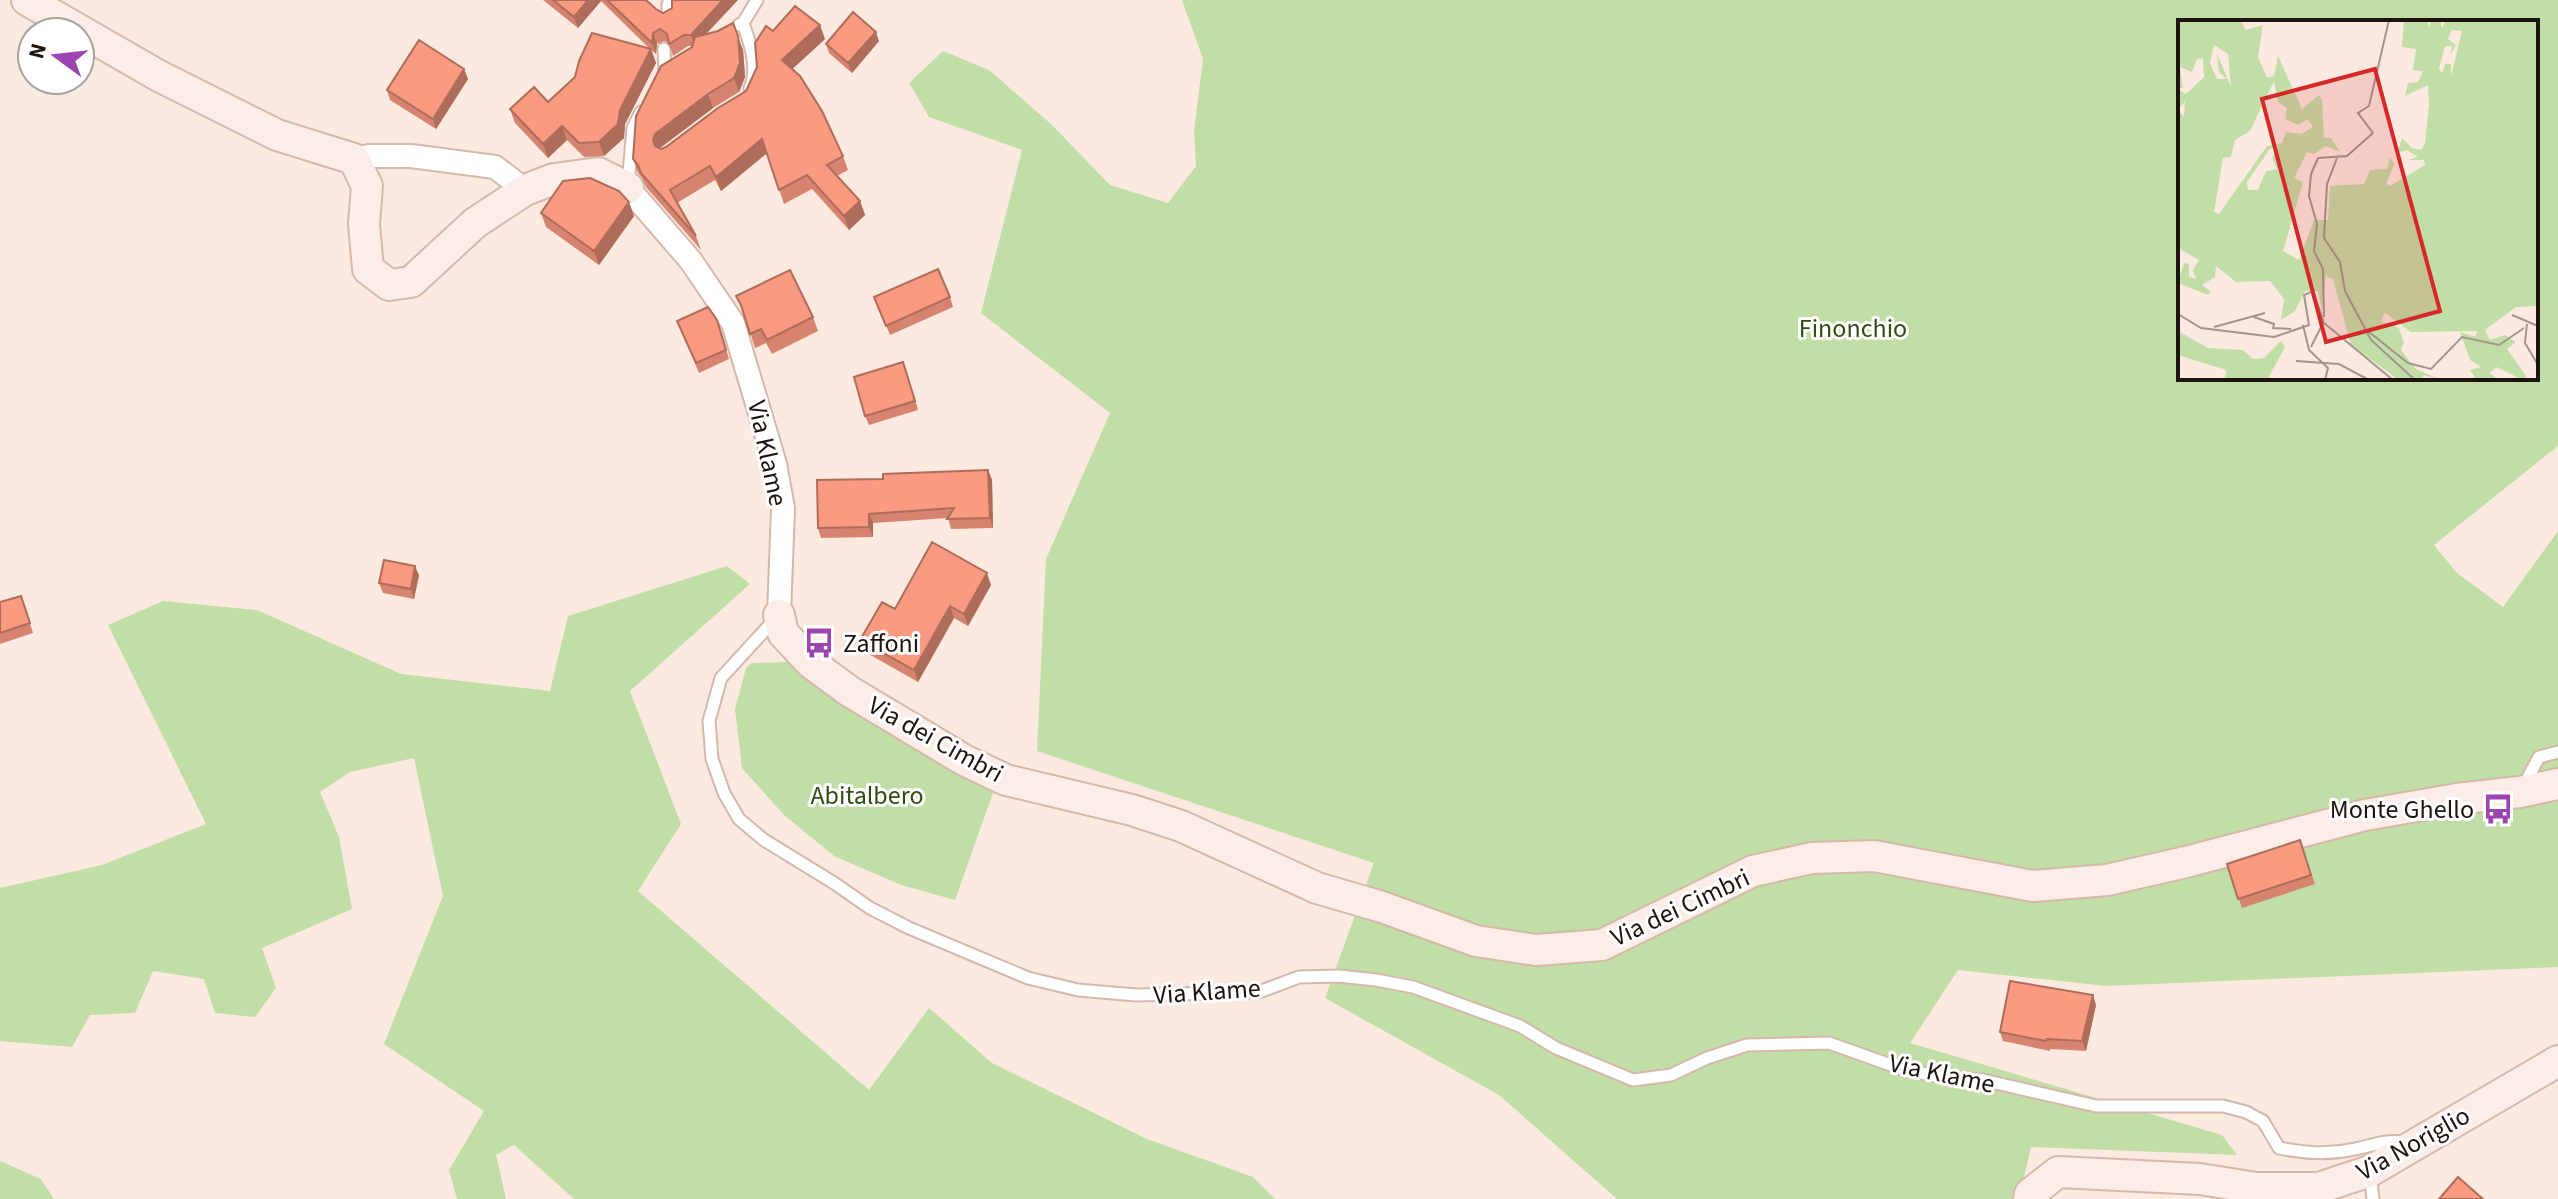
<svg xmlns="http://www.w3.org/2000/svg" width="2558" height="1199" font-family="'Source Sans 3',sans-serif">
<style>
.green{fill:#c0dea6;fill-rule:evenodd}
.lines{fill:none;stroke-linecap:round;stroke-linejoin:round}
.lane-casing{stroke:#d5b8aa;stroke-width:15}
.street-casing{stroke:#d5b8aa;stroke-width:26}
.secondary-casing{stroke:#d5b8aa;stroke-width:34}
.lane{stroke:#fff;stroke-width:11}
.street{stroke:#fff;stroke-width:22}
.secondary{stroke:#fdede8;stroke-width:30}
.wall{fill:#d6846f}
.shaded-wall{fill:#ae6c5a}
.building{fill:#f99a81;stroke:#ae6c5a;stroke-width:2}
.labels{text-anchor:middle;stroke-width:6;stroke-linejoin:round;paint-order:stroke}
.park-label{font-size:26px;fill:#324d12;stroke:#fff}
.street-label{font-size:26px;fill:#1e140f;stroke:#fff}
.poi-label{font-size:26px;fill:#1e140f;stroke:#fff;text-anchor:start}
.inset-road{fill:none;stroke:#a3948d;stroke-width:2}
.view{fill:#d62828;fill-opacity:0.15;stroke:#d62828;stroke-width:4}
.inset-edge{fill:none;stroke:#1e140f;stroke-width:4}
</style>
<rect width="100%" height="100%" fill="#fceae1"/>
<path class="green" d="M 1182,0 L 2558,0 L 2558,446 L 2434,545 L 2457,573 L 2503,607 L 2558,531 L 2558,967 L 2106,986 L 1958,970 L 1910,1043 L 2222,1135 L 2237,1155 L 2031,1147 L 2019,1199 L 1617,1199 L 1499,1095 L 1325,998 L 1374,863 L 1037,751 L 1046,559 L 1110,413 L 981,313 L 1022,150 L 929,117 L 909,83 L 943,51 L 989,70 L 1052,125 L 1110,185 L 1168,203 L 1196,166 L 1194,131 L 1203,59 ZM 2180,22 L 2536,22 L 2536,378 L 2180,378 Z
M 727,566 L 750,584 L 630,691 L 681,824 L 638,891 L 869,1090 L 929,1008 L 992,1063 L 1147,1139 L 1253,1177 L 1275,1199 L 574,1199 L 514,1145 L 496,1155 L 506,1199 L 457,1199 L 449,1170 L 484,1111 L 384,1044 L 443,896 L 414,758 L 350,772 L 320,792 L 339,837 L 352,909 L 262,948 L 276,988 L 255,1017 L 215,1013 L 204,979 L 153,971 L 135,1013 L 90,1015 L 72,1047 L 0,1041 L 0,888 L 102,865 L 206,824 L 108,625 L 163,601 L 257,610 L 401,674 L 550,691 L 568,616 Z
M 788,662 L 995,787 L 955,900 L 901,885 L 834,856 L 784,815 L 742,768 L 735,709 L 746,668 L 752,663 Z
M 0,1161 L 41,1179 L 54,1199 L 0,1199 Z"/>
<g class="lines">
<g class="lane-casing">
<path id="lane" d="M 668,16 L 668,4
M 743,23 C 750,43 759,68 750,88
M 739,25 L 743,23 L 757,0
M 664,49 L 665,71
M 628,185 L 633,128 L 641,112
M 776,618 L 721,678 L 709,721 L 712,759 L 724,793 L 739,819 L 764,840 L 834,883 L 870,908 L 909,928 L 1028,978 L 1078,990 L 1136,995 L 1259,992 L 1299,977 L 1339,976 L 1376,980 L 1413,987 L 1520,1026 L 1556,1048 L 1633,1080 L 1671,1075 L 1707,1058 L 1747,1045 L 1829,1043 L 1902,1069 L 1941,1077 L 1983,1080 L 2096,1106 L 2223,1106 L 2246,1112 L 2263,1121 L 2279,1148 C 2305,1153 2328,1155 2355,1149 C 2374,1145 2384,1140 2405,1142
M 2524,785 L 2539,757 L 2558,752
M 2370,1172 L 2373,1199"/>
</g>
<g class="street-casing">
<path id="street" d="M 354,159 L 369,156 L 411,156 L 495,167 L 525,190
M 628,188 L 691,261 L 733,323 L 775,464 L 783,508 L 779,615"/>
</g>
<g class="secondary-casing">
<path id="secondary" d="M 27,0 L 159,76 L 277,135 L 354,159 L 367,186 L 364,224 L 368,269 L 389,285 L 411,282 L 475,223 L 525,190 L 554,179 L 598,173 L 628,188
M 779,615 L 783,633 L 811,663 L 849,691 L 964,760 L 1006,780 L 1132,810 L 1181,826 L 1317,888 L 1382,907 L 1476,941 L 1536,950 L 1602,945 L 1753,871 L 1812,858 L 1874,856 L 2033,886 L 2107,880 L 2186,862 L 2365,815 L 2457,799 L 2520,792 L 2558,784
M 2029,1199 L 2030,1194 L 2058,1172 L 2200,1179 L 2256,1188 L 2319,1188 L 2370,1171 L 2558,1061"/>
</g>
<use href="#lane" class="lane"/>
<use href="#street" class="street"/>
<use href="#secondary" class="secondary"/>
</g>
<path class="wall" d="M 543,0 L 646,0 L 656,9 L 743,50 L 745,77 L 739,92 L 713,108 L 660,148 L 661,149 L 666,147 L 746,91 L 773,31 L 825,39 L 792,69 L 843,156 L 848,170 L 837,176 L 860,201 L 865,215 L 849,230 L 812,189 L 784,204 L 767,153 L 721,191 L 715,180 L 677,203 L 696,236 L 701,250 L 646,187 L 642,178 L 638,173 L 633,159 L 692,46 L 688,46 L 673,56 L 669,43 L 664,41 L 657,44 L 656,54 L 651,50 L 656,63 L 625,124 L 624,138 L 604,156 L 584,157 L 567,140 L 548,158 L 515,123 L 510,109 L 548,102 L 650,49 L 601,1 L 578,28 Z
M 879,41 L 852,73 L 829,53 L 826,44 Z
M 464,69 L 468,79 L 436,129 L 390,100 L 387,90 Z
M 541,213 L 634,216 L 599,265 L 546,227 Z
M 736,296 L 813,317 L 818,331 L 772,354 L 766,343 L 755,348 L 745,316 Z
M 874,297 L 950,297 L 953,307 L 890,335 Z
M 677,321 L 720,329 L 729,359 L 699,373 Z
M 907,372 L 918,410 L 869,425 L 865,416 Z
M 988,470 L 992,480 L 993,528 L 951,529 L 948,518 L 873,523 L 873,537 L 821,538 L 818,528 L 883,479 Z
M 419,575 L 414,599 L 383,593 L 379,583 Z
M 991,585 L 968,626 L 954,618 L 918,682 L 865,652 L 860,640 L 895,609 Z
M 21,596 L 33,633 L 0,644 L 0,602 Z
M 2300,840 L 2315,884 L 2242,908 L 2227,864 Z
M 2096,1005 L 2086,1051 L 2050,1049 L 2050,1051 L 2003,1041 L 2000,1032 Z"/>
<path class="shaded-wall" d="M 588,0 L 600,0 L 601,1 L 578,28 L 574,17 Z
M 723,0 L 738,0 L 695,46 L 691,35 Z
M 733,23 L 743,50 L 745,77 L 739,92 L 734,78 Z
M 820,25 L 825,39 L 787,74 L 782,60 Z
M 876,32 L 879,41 L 852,73 L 848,63 Z
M 653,33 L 657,44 L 656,54 L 652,43 Z
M 651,49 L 656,63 L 625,124 L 624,138 L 604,156 L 599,142 Z
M 464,69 L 468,79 L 436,129 L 433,119 Z
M 708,94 L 713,108 L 660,148 L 658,154 L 653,140 L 655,134 Z
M 562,126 L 567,140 L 548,158 L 543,144 Z
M 762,139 L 767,153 L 721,191 L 716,177 Z
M 860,201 L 865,215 L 849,230 L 844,216 Z
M 629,202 L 634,216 L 599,265 L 594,251 Z
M 988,470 L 992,480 L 993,528 L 990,518 Z
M 869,514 L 873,523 L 873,537 L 869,527 Z
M 415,566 L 419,575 L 414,599 L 411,589 Z
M 987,573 L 991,585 L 968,626 L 964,614 Z
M 950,606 L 954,618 L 918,682 L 914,670 Z
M 2093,995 L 2096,1005 L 2086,1051 L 2082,1041 Z"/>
<path class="building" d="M 553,0 L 588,0 L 574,17 Z
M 607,0 L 646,0 L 656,9 L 663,13 L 672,8 L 672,0 L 723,0 L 691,35 L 684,35 L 669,44 L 667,34 L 660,29 L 653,33 L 652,43 Z
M 795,6 L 820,25 L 782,60 L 800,76 L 822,111 L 843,156 L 827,165 L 860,201 L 844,216 L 807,175 L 779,190 L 762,139 L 716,177 L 710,166 L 670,190 L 696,236 L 641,173 L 638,165 L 633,159 L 636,116 L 661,66 L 692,47 L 695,37 L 718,31 L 733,23 L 738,36 L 740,63 L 734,78 L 708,94 L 655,134 L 653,140 L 655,146 L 661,149 L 666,147 L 718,108 L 746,91 L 757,67 L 755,43 L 766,26 L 773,31 Z
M 853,12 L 876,32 L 848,63 L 826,44 Z
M 592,33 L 651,49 L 620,110 L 618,124 L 599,142 L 579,143 L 562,126 L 543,144 L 510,109 L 534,87 L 548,102 L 575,77 L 579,61 Z
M 419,40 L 464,69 L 433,119 L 387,90 Z
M 590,178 L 619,191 L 629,202 L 594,251 L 541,213 L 563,181 Z
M 938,269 L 950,297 L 886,326 L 874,297 Z
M 790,270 L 813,317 L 767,340 L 761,329 L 750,334 L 741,305 L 736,296 Z
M 708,307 L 717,320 L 726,350 L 696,363 L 677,321 Z
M 903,362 L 915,401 L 865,416 L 854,377 Z
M 988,470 L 990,518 L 947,519 L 954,508 L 869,514 L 869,527 L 818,528 L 817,480 L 883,479 L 883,474 Z
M 932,542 L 987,573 L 964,614 L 950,606 L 914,670 L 860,640 L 882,602 L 895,609 Z
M 384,560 L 415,566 L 411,589 L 379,583 Z
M 21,596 L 30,623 L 0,633 L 0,602 Z
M 2300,840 L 2311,875 L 2238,899 L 2227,864 Z
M 2010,981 L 2093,995 L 2082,1041 L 2047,1039 L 2046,1041 L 2000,1032 Z
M 2458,1177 L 2483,1199 L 2439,1199 Z"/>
<defs>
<g id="bus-bare" transform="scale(2.4)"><path d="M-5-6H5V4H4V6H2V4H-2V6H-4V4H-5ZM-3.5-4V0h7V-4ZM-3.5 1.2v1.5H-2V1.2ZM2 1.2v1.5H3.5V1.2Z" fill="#9c44b0" stroke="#fff" stroke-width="2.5" paint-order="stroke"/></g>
</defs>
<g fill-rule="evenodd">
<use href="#bus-bare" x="819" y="643"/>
<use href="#bus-bare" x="2498" y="809"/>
</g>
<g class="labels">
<g class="park-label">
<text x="1853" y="337">Finonchio</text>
<text x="867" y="804">Abitalbero</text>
</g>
<g class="street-label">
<text transform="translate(768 453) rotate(78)" y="9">Via Klame</text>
<text transform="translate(936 739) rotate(29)" y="9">Via dei Cimbri</text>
<text transform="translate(1680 907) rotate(-25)" y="9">Via dei Cimbri</text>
<text transform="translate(1207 991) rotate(-4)" y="9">Via Klame</text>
<text transform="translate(1942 1073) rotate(12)" y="9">Via Klame</text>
<text transform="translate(2413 1143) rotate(-29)" y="9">Via Noriglio</text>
</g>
<g class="poi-label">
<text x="843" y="652">Zaffoni</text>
<text x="2474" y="818" text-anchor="end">Monte Ghello</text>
</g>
</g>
<g transform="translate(2178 20)">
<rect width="360" height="360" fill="#fceae1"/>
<path d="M 0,0 L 62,0 L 68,10 L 85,5 L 80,37 L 89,58 L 96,56 L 100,36 L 124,89 L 141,75 L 144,80 L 146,118 L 153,118 L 162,132 L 148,126 L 136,134 L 129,132 L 116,158 L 125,162 L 105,231 L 121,240 L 136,200 L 150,200 L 152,166 L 186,164 L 192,150 L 209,149 L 212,137 L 216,144 L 208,164 L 212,166 L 247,145 L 246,140 L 230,140 L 240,137 L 229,130 L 219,133 L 224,118 L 234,128 L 243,130 L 247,124 L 251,84 L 250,65 L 227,76 L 230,63 L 240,62 L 245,51 L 235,50 L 238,29 L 224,27 L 226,0 L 249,0 L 251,7 L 254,0 L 262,0 L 264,8 L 268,0 L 360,0 L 360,286 L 338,287 L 307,310 L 312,320 L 327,315 L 338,322 L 329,329 L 348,356 L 345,360 L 318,347 L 312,353 L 320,360 L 299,360 L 292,350 L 303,347 L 292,340 L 282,312 L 298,317 L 299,311 L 233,312 L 207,293 L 203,301 L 221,308 L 226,323 L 223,330 L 238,349 L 263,360 L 246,355 L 242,360 L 221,360 L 173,325 L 155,259 L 148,256 L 144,290 L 140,271 L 127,271 L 117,291 L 103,300 L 106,279 L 92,261 L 58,262 L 38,246 L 37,257 L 24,265 L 33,272 L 30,275 L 0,263 L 6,243 L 11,244 L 11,257 L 18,259 L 15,250 L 21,240 L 0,228 L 0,90 L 6,97 L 7,81 L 0,90 L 0,69 L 8,74 L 26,57 L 25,38 L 19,39 L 14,52 L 2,47 L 5,68 L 0,68 ZM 274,10 L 284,11 L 273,56 L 273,44 L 267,44 L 264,53 L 261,49 L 267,26 L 274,26 L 273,34 L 278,25 L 270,19 ZM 36,25 L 50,34 L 53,67 L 39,34 L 41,52 L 49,59 L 39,59 L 32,43 ZM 96,61 L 100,82 L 109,88 L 107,99 L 120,105 L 130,99 L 135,107 L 123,114 L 108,112 L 104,123 L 89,126 L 41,194 L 36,192 L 45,138 L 53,137 L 57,120 L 72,111 ZM 100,125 L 94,138 L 99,149 L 88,151 L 80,170 L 70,170 L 69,162 L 91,130 ZM 0,311 L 30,328 L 65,330 L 75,339 L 86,338 L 103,321 L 107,327 L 89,360 L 47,360 L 48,350 L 0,335 Z" fill="#c0dea6" fill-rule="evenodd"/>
<path class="inset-road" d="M 195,113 L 180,93 L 191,86 L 211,0M 159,138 L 149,164 L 146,218 L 162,242 L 167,271 L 193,320 L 237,360M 0,294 L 23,308 L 96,317 L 131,305 L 126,275 L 135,271 L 146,303 L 215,360M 334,295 L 360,306M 76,297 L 96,304 L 95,308 L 113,309M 146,297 L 145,249 L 136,231 L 139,204 L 131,176 L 133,154 L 140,138 L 169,136 L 195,113M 349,304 L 347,323 L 360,345M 125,305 L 131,330 L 150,348 L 147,360M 36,307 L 87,293M 186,308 L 230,343 L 253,349 L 284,317 L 321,325 L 346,308M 133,327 L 145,303M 118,341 L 161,344 L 191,360"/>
<path class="view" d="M 197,49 L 262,291 L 148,322 L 84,79 Z"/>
<rect width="360" height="360" class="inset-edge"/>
</g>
<g transform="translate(56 56) rotate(285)"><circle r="38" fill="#ffffff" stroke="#a5a19f" stroke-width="2"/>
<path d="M0-6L14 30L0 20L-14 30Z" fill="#9c44b0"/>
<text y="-12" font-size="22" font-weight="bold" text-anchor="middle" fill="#1e140f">N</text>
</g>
</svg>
